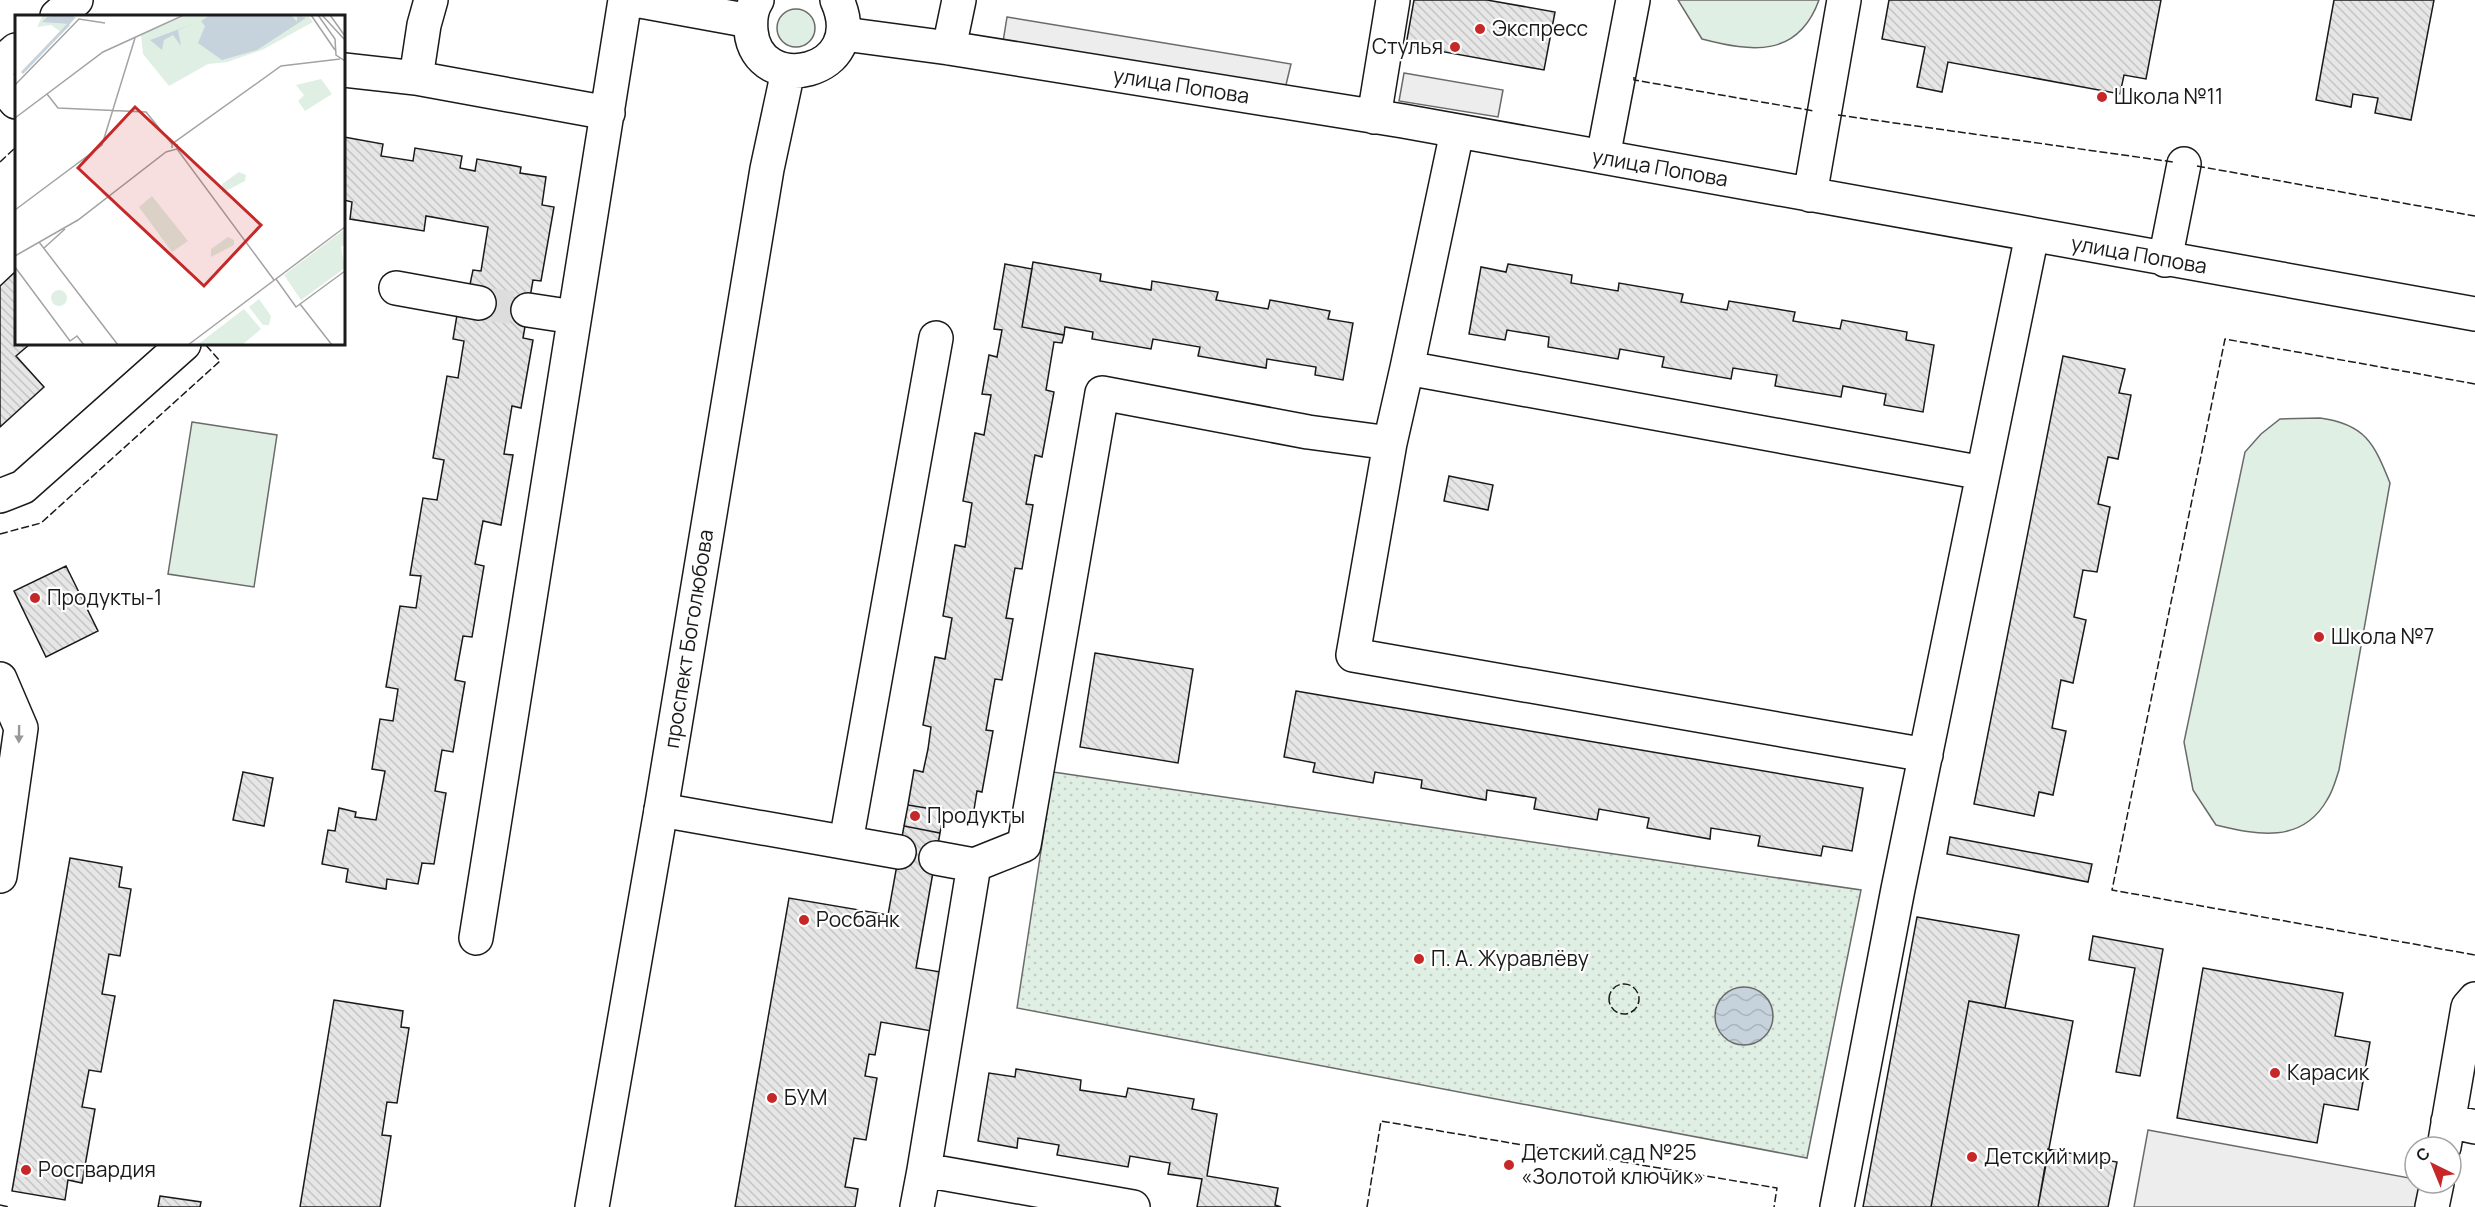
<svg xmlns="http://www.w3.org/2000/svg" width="2475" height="1207" font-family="Manrope,sans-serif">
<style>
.green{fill:#e0efe3;stroke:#6a6a6a;stroke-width:1.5}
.park{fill:url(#park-dots);stroke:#6a6a6a;stroke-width:1.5}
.parking{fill:#ededed;stroke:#6a6a6a;stroke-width:1.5}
.water{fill:url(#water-waves);stroke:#6a6a6a;stroke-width:1.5}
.building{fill:url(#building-back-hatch);stroke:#1a1a1a;stroke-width:1.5}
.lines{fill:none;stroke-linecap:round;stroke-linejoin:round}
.minor-tunnel{stroke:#ddd;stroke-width:33;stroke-dasharray:33 16;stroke-linecap:butt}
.minor-casing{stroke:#1a1a1a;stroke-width:36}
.major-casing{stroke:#1a1a1a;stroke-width:36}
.minor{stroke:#fff;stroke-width:33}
.major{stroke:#fff;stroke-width:33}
.fence{stroke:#1a1a1a;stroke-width:1.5;stroke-dasharray:8 3;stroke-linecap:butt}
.oneway{fill:#989898}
.poi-dot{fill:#c62828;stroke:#fff;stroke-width:2}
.labels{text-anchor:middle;stroke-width:4.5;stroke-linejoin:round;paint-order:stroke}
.poi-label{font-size:21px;fill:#1a1a1a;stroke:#fff;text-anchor:start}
.street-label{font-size:21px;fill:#1a1a1a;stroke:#fff}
.inset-river{fill:none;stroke:#c6d2dc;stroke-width:3}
.inset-road{fill:none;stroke:#a3a3a3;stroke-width:1.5}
.view{fill:#c62828;fill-opacity:0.15;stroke:#c62828;stroke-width:3}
.inset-edge{fill:none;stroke:#1a1a1a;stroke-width:3}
</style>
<defs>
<pattern id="park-dots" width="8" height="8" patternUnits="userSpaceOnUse" patternTransform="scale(1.5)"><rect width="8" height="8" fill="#e0efe3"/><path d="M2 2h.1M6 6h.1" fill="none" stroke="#c0ccc2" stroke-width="1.8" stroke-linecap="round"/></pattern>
<pattern id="water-waves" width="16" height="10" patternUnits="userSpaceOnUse" patternTransform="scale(1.5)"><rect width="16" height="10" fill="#c6d2dc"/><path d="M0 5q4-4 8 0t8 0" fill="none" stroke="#aab4bc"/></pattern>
<pattern id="building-back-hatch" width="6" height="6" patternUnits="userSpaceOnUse" patternTransform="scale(1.5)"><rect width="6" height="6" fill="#e6e6e6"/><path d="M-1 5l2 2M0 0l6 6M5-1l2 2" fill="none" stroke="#c5c5c5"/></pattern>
</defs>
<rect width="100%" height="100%" fill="#fff"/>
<path class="green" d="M 1678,0 L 1819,0 C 1798,58 1752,52 1702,39 Z
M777 28a19 19 0 1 1 38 0a19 19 0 1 1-38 0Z
M 2320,418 C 2365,424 2374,443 2390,483 L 2339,770 C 2336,779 2333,791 2327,800 C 2302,844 2257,835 2216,825 L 2193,790 L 2184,742 L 2245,452 L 2261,434 L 2280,419 Z
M 192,422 L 277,435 L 254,587 L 168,574 Z"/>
<path class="park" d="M 1053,772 L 1861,890 L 1807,1158 L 1017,1008 Z"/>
<path class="parking" d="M 1007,17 L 1291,64 L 1285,89 L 1003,42 Z
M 1404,73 L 1503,90 L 1498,117 L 1399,101 Z
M 2148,1130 L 2415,1179 L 2415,1183 L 2426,1183 L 2422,1207 L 2134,1207 Z"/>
<path class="water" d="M1715 1016a29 29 0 1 1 58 0a29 29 0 1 1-58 0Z"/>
<path class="building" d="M 1414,0 L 1487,0 L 1555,12 L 1544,70 L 1406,45 Z
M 1889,0 L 2161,0 L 2146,79 L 2124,75 L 2120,94 L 1948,62 L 1942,92 L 1917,87 L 1925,47 L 1882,39 Z
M 2334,0 L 2434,0 L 2411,120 L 2375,113 L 2378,98 L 2353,94 L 2351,107 L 2316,100 Z
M 344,137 L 383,144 L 381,156 L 413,161 L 415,148 L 462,156 L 460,168 L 475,171 L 477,159 L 521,167 L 520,173 L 546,177 L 542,205 L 554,207 L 541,281 L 533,280 L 523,338 L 533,340 L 521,408 L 512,406 L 504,454 L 513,455 L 501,525 L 483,521 L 475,564 L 484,566 L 472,637 L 463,636 L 455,680 L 465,682 L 453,752 L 442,750 L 435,791 L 446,793 L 434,864 L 422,863 L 418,884 L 387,879 L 386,889 L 346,882 L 348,869 L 322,864 L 328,830 L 335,831 L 339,808 L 356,812 L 355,817 L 376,820 L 385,771 L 372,769 L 380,719 L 393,721 L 398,689 L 386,687 L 400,606 L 416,608 L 421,576 L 410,575 L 423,498 L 437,500 L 444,460 L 433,458 L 447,376 L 458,378 L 464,341 L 453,339 L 458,309 L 469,289 L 473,270 L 481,271 L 488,227 L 426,216 L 424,231 L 350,219 L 352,202 L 344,200 Z
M 1033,262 L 1101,274 L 1100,281 L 1151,290 L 1152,281 L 1218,292 L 1216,300 L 1268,309 L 1270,300 L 1330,311 L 1328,319 L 1353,323 L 1343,380 L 1315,375 L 1316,367 L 1267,359 L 1266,368 L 1198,356 L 1200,347 L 1153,339 L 1151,349 L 1092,339 L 1093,332 L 1065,327 L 1064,335 L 1022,327 Z
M 1005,264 L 1032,269 L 1022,327 L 1064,335 L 1062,343 L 1054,342 L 1046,390 L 1054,392 L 1042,457 L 1035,455 L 1026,504 L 1033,505 L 1022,569 L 1015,568 L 1006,618 L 1013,619 L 1002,680 L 995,679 L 986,730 L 993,731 L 982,792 L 977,791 L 973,816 L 908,805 L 914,770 L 923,772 L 928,749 L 931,727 L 923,725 L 935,657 L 945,659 L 952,618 L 943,616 L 955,545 L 965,547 L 972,503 L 963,501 L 975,433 L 984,435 L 991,395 L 982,394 L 989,355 L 997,357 L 1002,330 L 994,329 Z
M 1508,264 L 1572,275 L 1571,283 L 1618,291 L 1619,283 L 1683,294 L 1681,302 L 1727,310 L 1729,301 L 1795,312 L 1793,321 L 1840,329 L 1842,320 L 1907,332 L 1906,340 L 1934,345 L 1923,412 L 1884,405 L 1886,394 L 1864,390 L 1843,386 L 1841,397 L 1775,386 L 1777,375 L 1733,368 L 1731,379 L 1662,367 L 1664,357 L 1620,349 L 1618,359 L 1548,347 L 1549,337 L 1507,330 L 1505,340 L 1469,334 L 1481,267 L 1506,272 Z
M 16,271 L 16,344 L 30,344 L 16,356 L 44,387 L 0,427 L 0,286 Z
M 2063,356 L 2125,369 L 2119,393 L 2131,395 L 2118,459 L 2108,457 L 2098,504 L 2110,507 L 2097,572 L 2083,570 L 2074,617 L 2086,620 L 2073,683 L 2061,680 L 2052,728 L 2066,731 L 2053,795 L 2039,792 L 2034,816 L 1974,804 Z
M 1449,476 L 1493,485 L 1488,510 L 1444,501 Z
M 66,566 L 98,631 L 46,657 L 14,591 Z
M 1095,653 L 1193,669 L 1178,763 L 1080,747 Z
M 1296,691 L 1863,788 L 1852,851 L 1823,846 L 1821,856 L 1758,846 L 1760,836 L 1711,828 L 1710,839 L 1647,828 L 1649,818 L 1599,809 L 1597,820 L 1534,809 L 1536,798 L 1487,790 L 1486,800 L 1421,788 L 1422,780 L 1375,772 L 1373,783 L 1313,772 L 1315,763 L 1284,757 Z
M 243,772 L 273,778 L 264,826 L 233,820 Z
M 908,805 L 944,811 L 940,833 L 904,826 Z
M 904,826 L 940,833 L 916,968 L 947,973 L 937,1032 L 881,1022 L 875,1055 L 869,1054 L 865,1076 L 877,1078 L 866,1140 L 854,1138 L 845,1187 L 858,1189 L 855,1207 L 735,1207 L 789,898 L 888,915 Z
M 1950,837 L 2092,864 L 2088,882 L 1947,854 Z
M 70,858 L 122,867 L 119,887 L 131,889 L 120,956 L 109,954 L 102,994 L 115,996 L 101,1072 L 89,1070 L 82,1107 L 95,1109 L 82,1183 L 68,1180 L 65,1200 L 12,1191 Z
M 1917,917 L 2019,935 L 2005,1008 L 1969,1001 L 1931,1207 L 1863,1207 Z
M 2093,936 L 2163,949 L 2140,1076 L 2116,1072 L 2135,968 L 2089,960 Z
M 2203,968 L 2343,993 L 2335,1036 L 2370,1042 L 2358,1110 L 2324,1104 L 2317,1143 L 2177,1118 Z
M 334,1000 L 403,1011 L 401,1027 L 409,1028 L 397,1103 L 387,1102 L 382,1135 L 391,1136 L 380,1207 L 300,1207 Z
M 1969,1001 L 2073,1021 L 2038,1207 L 1931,1207 Z
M 1016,1069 L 1081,1080 L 1080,1090 L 1126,1097 L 1128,1088 L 1194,1099 L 1192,1109 L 1217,1114 L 1207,1176 L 1278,1188 L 1275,1205 L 1281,1207 L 1197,1207 L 1202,1179 L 1168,1174 L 1170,1163 L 1130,1156 L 1128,1167 L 1057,1155 L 1059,1145 L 1018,1138 L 1017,1148 L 978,1141 L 989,1073 L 1015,1077 Z
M 2048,1149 L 2117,1162 L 2108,1207 L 2038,1207 Z
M 160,1196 L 201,1202 L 200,1207 L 158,1207 Z"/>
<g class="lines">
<path class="minor-tunnel" d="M 479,303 L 528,310"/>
<g class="minor-casing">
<path id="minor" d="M 635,0 L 750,21
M 57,16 L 76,0
M 844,34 L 949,48 L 1403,121 L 2475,314
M 949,48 L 959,0
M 0,64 L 16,50
M 344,70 L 416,78 L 608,113
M 416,78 L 424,25 L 431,0
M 0,84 L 16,102
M 1374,117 L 1393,0
M 1457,132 L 1407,368 L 1983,473
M 1603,157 L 1633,0
M 1810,195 L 1844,0
M 2165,260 L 2184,164
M 396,288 L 479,303
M 528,310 L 574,317
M 1407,368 L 1390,443 L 1353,655 L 1926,755
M 0,496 L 23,487 L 184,344
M 0,679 L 21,728 L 0,876
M 661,810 L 899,852
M 846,842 L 936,338
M 936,858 L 974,865 L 924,1170 L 1133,1207
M 974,865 L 1024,845 L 1102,393 L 1308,432 L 1390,443
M 476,938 L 625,0
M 2448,1121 L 2475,1127
M 2444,1147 L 2468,1007 L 2475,999
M 917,1207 L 924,1170
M 1837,1207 L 1898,889 L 2032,235
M 2432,1207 L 2437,1183"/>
</g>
<g class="major-casing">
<path id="major" d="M 757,0 C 751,9 750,20 751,31 C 757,98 871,75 837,0
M 592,1207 L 661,810 L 767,169 L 788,71"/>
</g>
<use href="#minor" class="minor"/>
<use href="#major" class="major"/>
<path class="fence" d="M 1634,77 L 1634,80 L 1814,111
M 1838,115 L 2173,162
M 0,162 L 16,147
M 2197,166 L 2475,216
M 2475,384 L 2225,339 L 2112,890 L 2475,955
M 0,534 L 41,523 L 220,361 L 205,344
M1609 999a15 15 0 1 1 30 0a15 15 0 1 1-30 0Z
M 0,1205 L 9,1207
M 1367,1207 L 1381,1121 L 1777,1188 L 1774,1207"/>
</g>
<defs><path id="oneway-solid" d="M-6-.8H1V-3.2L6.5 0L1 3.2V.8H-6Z" transform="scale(1.5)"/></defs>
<use class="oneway" href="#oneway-solid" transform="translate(19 734) rotate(91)"/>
<g class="poi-dot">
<circle cx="1480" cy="29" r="6"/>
<circle cx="1455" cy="47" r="6"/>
<circle cx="2102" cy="97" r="6"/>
<circle cx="35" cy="598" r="6"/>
<circle cx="2319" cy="637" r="6"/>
<circle cx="915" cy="816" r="6"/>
<circle cx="804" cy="920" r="6"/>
<circle cx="1419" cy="959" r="6"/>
<circle cx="2275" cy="1073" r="6"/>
<circle cx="772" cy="1098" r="6"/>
<circle cx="1972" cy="1157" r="6"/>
<circle cx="1509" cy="1165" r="6"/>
<circle cx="26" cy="1170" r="6"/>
</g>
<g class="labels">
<g class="poi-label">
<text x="1492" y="36">Экспресс</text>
<text x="1443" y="54" text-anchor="end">Стулья</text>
<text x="2114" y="104">Школа №11</text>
<text x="47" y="605">Продукты-1</text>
<text x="2331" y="644">Школа №7</text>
<text x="927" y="823">Продукты</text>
<text x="816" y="927">Росбанк</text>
<text x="1431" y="966">П. А. Журавлёву</text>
<text x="2287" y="1080">Карасик</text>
<text x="784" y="1105">БУМ</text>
<text x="1521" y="1160">Детский сад №25<tspan x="1521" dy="24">«Золотой ключик»</tspan></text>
<text x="1984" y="1164">Детский мир</text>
<text x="38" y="1177">Росгвардия</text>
</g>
<g class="street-label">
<text transform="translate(1181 86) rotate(9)" y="7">улица Попова</text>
<text transform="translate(1660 168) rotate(10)" y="7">улица Попова</text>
<text transform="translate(2139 255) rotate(10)" y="7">улица Попова</text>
<text transform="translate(689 639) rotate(-81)" y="7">проспект Боголюбова</text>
</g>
</g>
<g transform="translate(15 15)">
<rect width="330" height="330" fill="#fff"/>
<path d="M 28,0 L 63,0 L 46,17 L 36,10 L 22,12 ZM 224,157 L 231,160 L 230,166 L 207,178 L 207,169 ZM 213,222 L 219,225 L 219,230 L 196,242 L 196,234 ZM36 283a8 8 0 1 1 16 0a8 8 0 1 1-16 0Z" fill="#e0efe3"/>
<path d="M 330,214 L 330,229 L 326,232 L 330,253 L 286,285 L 269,260 ZM 244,284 L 256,301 L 254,310 L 248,310 L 234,292 ZM 229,294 L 246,314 L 227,330 L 182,330 Z" fill="#e0efe3"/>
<path d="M 172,0 L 293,0 L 298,7 L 247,35 L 212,47 L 193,49 L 154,71 L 128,39 L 126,20 ZM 306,64 L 317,79 L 290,96 L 283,86 L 289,80 L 281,70 ZM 137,181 L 173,226 L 157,237 L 124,192 Z" fill="#e0efe3"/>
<path d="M 43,0 L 58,1 L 60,3 L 55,9 L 27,7 L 32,2 ZM 195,0 L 276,0 L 282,7 L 282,0 L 291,3 L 242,35 L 207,45 L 183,28 L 190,11 L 186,6 ZM 183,7 L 163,15 L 166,31 L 158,20 L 149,25 L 147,35 L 135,25 Z" fill="#c6d2dc"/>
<path class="inset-river" d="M 7,58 L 54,9"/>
<path class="inset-road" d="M 296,0 L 320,35M 303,0 L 320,24 L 321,40 L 330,46M 307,0 L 329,24M 315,0 L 330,21M 0,70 L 64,4 L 90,8M 32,79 L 43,93 L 131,97 L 157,129M 0,103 L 88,37 L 169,0M 157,133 L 157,129 L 266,51 L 325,44M 162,134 L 259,265M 0,195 L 87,130 L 120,23M 24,227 L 103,330M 29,233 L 50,214M 0,241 L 63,205 L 151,137 L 162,134 L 162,129M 0,252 L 55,326 L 62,321 L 69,330M 261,264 L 281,292 L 330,256M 285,289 L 317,330M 173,330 L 330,212"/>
<path class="view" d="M 120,92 L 246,210 L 189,271 L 63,153 Z"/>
<rect width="330" height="330" class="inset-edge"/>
</g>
<g transform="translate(2433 1165) rotate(317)"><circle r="28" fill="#ffffff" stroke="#a3a3a3" stroke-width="1.5"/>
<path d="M0-4.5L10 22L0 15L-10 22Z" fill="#c62828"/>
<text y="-9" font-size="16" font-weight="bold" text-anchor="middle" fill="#1a1a1a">С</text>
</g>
</svg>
